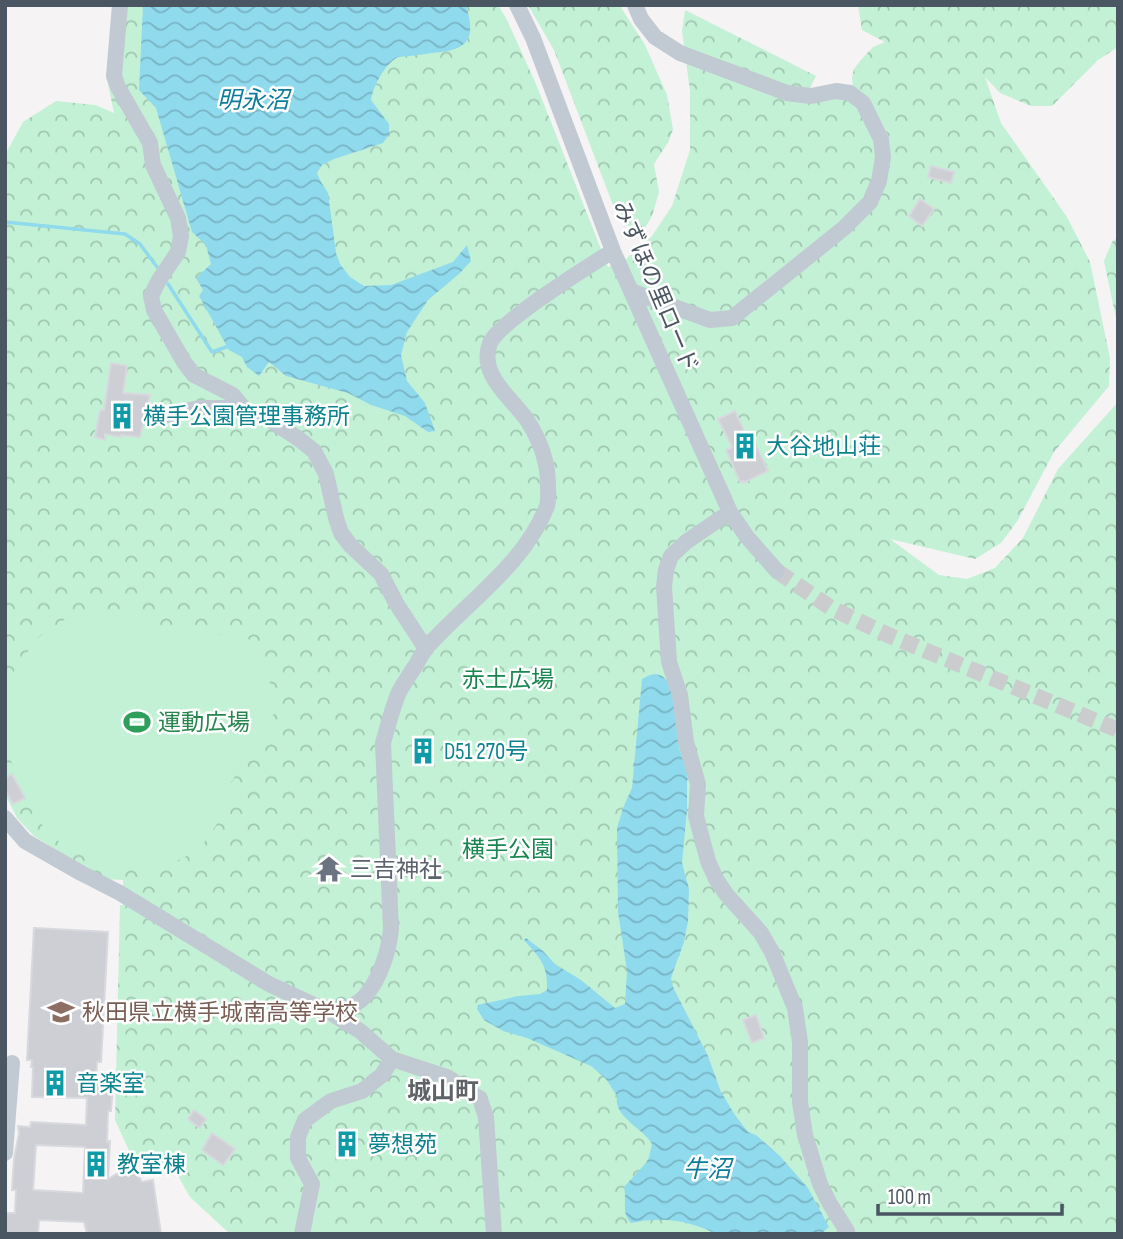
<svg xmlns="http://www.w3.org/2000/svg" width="1123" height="1239" font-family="'Sofia Sans Condensed','Noto Sans JP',sans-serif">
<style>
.forest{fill:url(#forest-crowns)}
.pitch{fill:#c3f1d5}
.water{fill:url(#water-waves)}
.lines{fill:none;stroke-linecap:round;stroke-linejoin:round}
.stream{stroke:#90daee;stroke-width:3.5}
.building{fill:#cdcfd5;stroke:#d7d9de;stroke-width:2;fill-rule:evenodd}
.minor-tunnel{stroke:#caccce;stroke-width:16;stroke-dasharray:16 8;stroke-linecap:butt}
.minor{stroke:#c1cad2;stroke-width:16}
.labels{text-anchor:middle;stroke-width:5;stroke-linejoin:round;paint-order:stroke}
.street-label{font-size:23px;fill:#4a5661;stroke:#fff}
.culture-label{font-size:23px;fill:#0d838f;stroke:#fff;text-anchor:start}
.park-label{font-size:23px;fill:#17864f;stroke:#fff}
.leisure-label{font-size:23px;fill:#27864d;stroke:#fff;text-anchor:start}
.worship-label{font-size:23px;fill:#5b616d;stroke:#fff;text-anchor:start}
.education-label{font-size:23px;fill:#785e54;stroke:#fff;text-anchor:start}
.water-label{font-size:24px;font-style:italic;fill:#0c7c9b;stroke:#fff}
.neighbourhood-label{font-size:24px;font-weight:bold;fill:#5f6368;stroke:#fff}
</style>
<defs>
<pattern id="forest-crowns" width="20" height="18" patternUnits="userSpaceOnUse" patternTransform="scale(1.75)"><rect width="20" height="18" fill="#c3f1d5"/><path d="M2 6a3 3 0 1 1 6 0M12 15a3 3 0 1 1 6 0" fill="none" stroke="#a0c6b0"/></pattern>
<pattern id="water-waves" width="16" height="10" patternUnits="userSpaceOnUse" patternTransform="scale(1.75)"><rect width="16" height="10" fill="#90daee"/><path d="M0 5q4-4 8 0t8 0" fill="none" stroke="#78b4c4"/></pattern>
</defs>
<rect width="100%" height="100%" fill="#f5f3f3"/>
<path class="forest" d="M 113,5 L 498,5 L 507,20 L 536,84 L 608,267 L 625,260 L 652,236 L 672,206 L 690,150 L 690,91 L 682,31 L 685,10 L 816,76 L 804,100 L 848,96 L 879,139 L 875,181 L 834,243 L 879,202 L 886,181 L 890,156 L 889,137 L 881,121 L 853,89 L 852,77 L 854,69 L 860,61 L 873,47 L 885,42 L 862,30 L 858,5 L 1118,5 L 1118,47 L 1098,60 L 1052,106 L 1031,106 L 1000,93 L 985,77 L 1001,123 L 1067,217 L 1090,262 L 1110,358 L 1109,386 L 1054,452 L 1018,520 L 1001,543 L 975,559 L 890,539 L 939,575 L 967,579 L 995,568 L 1023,538 L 1058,469 L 1118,402 L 1118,1234 L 230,1234 L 190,1197 L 178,1176 L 155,1165 L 132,1157 L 115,1120 L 120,905 L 123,905 L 123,880 L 104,879 L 34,836 L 17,818 L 5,794 L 5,634 L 8,629 L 5,631 L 5,155 L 23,122 L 56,101 L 95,105 L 114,113 L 107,79 Z
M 528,5 L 621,5 L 622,9 L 645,45 L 667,95 L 673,129 L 669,141 L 654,164 L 659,192 L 652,216 L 643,231 L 628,226 L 616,213 L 554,50 Z
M 1118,237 L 1118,328 L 1104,261 L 1112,242 Z"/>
<path class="pitch" d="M 96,610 L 151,615 L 150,626 L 248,638 L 280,704 L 227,789 L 236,796 L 199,850 L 164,867 L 133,869 L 85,857 L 60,843 L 42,825 L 22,786 L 10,759 L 5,740 L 6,691 L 15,669 L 39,637 L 64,620 L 80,612 Z"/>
<path class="water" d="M 143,5 L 466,5 C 477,41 467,50 432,53 C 421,55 409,56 398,57 C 385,64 373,86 371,100 L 389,124 L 389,134 L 383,143 L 334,159 L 322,165 L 317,173 L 321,182 L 328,193 L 336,253 L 340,264 L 350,277 L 364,286 L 391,285 L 453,262 L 467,245 L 471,261 L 459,274 L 428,300 L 407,332 L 401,355 L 407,381 L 425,403 L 435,431 L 428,432 L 405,416 L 371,405 L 348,393 L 286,376 L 269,362 L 259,376 L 247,367 L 242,357 L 229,350 L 199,296 L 203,290 L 196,278 L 211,264 L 206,245 L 192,232 L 156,108 L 139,90 Z
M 656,674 L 662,676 L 669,682 L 675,701 L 679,748 L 687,772 L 687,810 L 682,863 L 689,889 L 688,921 L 684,942 L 671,978 L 673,987 L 708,1056 L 721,1092 L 735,1115 L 748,1132 L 756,1135 L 780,1156 L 808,1188 L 829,1227 L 821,1234 L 716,1234 C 690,1220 660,1216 631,1223 C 621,1214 627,1199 624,1187 L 646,1163 L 649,1157 L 652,1144 C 643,1128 613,1117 617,1096 L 606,1079 L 591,1066 L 527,1038 L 503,1031 L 484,1020 L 477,1009 L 478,1005 L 519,996 L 540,994 L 547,990 C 548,965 540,958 524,940 L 526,938 L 543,951 L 555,964 L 581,980 L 615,1008 L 625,1004 L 627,971 L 618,912 L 617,828 L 623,808 L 632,788 L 642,679 L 650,675 Z"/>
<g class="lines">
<path class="stream" d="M 5,222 L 125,234 L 140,244 L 157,267
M 168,284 L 212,352 L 229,346"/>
</g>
<path class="building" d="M 931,166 L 954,172 L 951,183 L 928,177 Z
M 920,199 L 934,209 L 922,226 L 909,216 Z
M 111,363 L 127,366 L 123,393 L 150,395 L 140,437 L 121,435 L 121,437 L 105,434 L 105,440 L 95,437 L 100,410 L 104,410 Z
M 735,411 L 748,439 L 752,437 L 768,471 L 743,483 L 743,481 L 740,482 L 726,450 L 732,447 L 718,419 Z
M 12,774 L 25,798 L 13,804 L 5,790 L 5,778 Z
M 34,928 L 108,932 L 101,1062 L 97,1062 L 96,1083 L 113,1084 L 111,1111 L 108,1111 L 107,1142 L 110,1141 L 108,1179 L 125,1169 L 132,1170 L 136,1172 L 142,1182 L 153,1180 L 161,1234 L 87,1234 L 84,1222 L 39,1220 L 38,1234 L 5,1234 L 5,1213 L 15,1213 L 16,1190 L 12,1190 L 14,1159 L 19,1133 L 18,1126 L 30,1127 L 31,1122 L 86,1125 L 87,1098 L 32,1097 L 33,1067 L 31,1067 L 32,1060 L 27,1060 ZM 36,1145 L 85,1147 L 83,1193 L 33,1190 Z
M 756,1015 L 764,1038 L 752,1043 L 743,1020 Z
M 194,1110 L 206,1119 L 200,1128 L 188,1119 Z
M 212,1133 L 235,1149 L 223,1165 L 202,1150 Z
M 349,1133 L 359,1142 L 345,1156 L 336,1147 Z"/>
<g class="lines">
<path class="minor-tunnel" d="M 777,571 L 831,608 L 888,635 L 1118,730"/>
<path class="minor" d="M 120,5 L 114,76 L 118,87 L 150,143 L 153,165 L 178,218 L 181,236 L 178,252 L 159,280 L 151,296 L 154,310 L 184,362 L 194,375 L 233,395 L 246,411 L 267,418 L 299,439 L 314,451 L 326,474 L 336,518 L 341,533 L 351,546 L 381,574 L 396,603 L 426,649
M 517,5 L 533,38 L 613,251 L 730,512 L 747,537 L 777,571
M 631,291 L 710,320 L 732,318 L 844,228 L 870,202 L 879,181 L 883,157 L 881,139 L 863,103 L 850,93 L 836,91 L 811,96 L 787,93 L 680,53 L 655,37 L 641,19 L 635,5
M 163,416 L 199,408 L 243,408
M 730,512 L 686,542 L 671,556 L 666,570 L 664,586 L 669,662 L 680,695 L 686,742 L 698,784 L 696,816 L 708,861 L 716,879 L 726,894 L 761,933 L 772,952 L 795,1008 L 800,1042 L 800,1102 L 805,1135 L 820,1184 L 830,1204 L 847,1231 L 844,1234
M 5,818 L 25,841 L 81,873 L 120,893 L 269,984 L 331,1013 L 360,1031 L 392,1059 L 447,1077 L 480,1099 L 486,1117 L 494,1234
M 331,1013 C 343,1009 357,1006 365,996 C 380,979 389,951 391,929 L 383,743 C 388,726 392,708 399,692 C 404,683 410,674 416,665 C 419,659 423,652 427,647 C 468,601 524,565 547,506 C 549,499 548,492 548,485 C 548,461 540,440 527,420 C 511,397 478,375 490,343 C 499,322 590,265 613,251
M 5,1153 L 12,1063
M 302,1234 L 312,1184 L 298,1158 L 298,1137 L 305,1120 L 331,1101 L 362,1091 L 382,1075 L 392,1059"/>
</g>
<defs>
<g id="building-bare" transform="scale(2.1)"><path d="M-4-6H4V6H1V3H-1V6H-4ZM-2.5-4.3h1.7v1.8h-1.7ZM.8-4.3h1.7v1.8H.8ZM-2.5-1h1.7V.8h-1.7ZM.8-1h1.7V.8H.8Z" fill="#0f9aa8" stroke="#fff" stroke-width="2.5" paint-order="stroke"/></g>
<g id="stadium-bare" transform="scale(2.1)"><path d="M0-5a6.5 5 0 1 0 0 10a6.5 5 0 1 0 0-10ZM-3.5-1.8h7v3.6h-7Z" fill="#2e9e5b" stroke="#fff" stroke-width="2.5" paint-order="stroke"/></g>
<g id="temple-bare" transform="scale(2.1)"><path d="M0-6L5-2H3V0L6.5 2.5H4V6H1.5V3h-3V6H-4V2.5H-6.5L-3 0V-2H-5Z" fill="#6b7280" stroke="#fff" stroke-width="2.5" paint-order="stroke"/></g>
<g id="school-bare" transform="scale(2.1)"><path d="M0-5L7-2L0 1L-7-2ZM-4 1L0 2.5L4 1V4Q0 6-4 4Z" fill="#8d6e63" stroke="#fff" stroke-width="2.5" paint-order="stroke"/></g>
</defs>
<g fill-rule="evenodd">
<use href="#building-bare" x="122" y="416"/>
<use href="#building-bare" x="745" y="446"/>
<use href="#stadium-bare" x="137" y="722"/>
<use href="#building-bare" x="423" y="751"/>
<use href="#temple-bare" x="329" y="869"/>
<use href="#school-bare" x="61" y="1012"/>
<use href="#building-bare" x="55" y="1083"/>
<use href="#building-bare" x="347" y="1144"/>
<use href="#building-bare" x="96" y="1164"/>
</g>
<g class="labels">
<g class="street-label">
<text transform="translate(656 286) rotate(67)" y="8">みずほの里ロード</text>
</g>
<g class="culture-label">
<text x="143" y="424">横手公園管理事務所</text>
<text x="766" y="454">大谷地山荘</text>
<text x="444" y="759">D51 270号</text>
<text x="76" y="1091">音楽室</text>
<text x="368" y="1152">夢想苑</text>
<text x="117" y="1172">教室棟</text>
</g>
<g class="park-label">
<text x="508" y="687">赤土広場</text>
<text x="508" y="857">横手公園</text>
</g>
<g class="leisure-label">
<text x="158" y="730">運動広場</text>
</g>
<g class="worship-label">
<text x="350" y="877">三吉神社</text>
</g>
<g class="education-label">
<text x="82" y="1020">秋田県立横手城南高等学校</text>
</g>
<g class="water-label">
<text x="253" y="108">明永沼</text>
<text x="707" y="1177">牛沼</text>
</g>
<g class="neighbourhood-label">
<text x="443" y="1099">城山町</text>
</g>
</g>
<rect width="1123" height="1239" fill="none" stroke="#4a5661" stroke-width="14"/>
<path d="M878 1204v10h184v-10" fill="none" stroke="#4a5661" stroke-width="3.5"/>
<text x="888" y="1204" font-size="21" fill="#4a5661" stroke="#ffffff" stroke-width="5" paint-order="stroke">100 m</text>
</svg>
